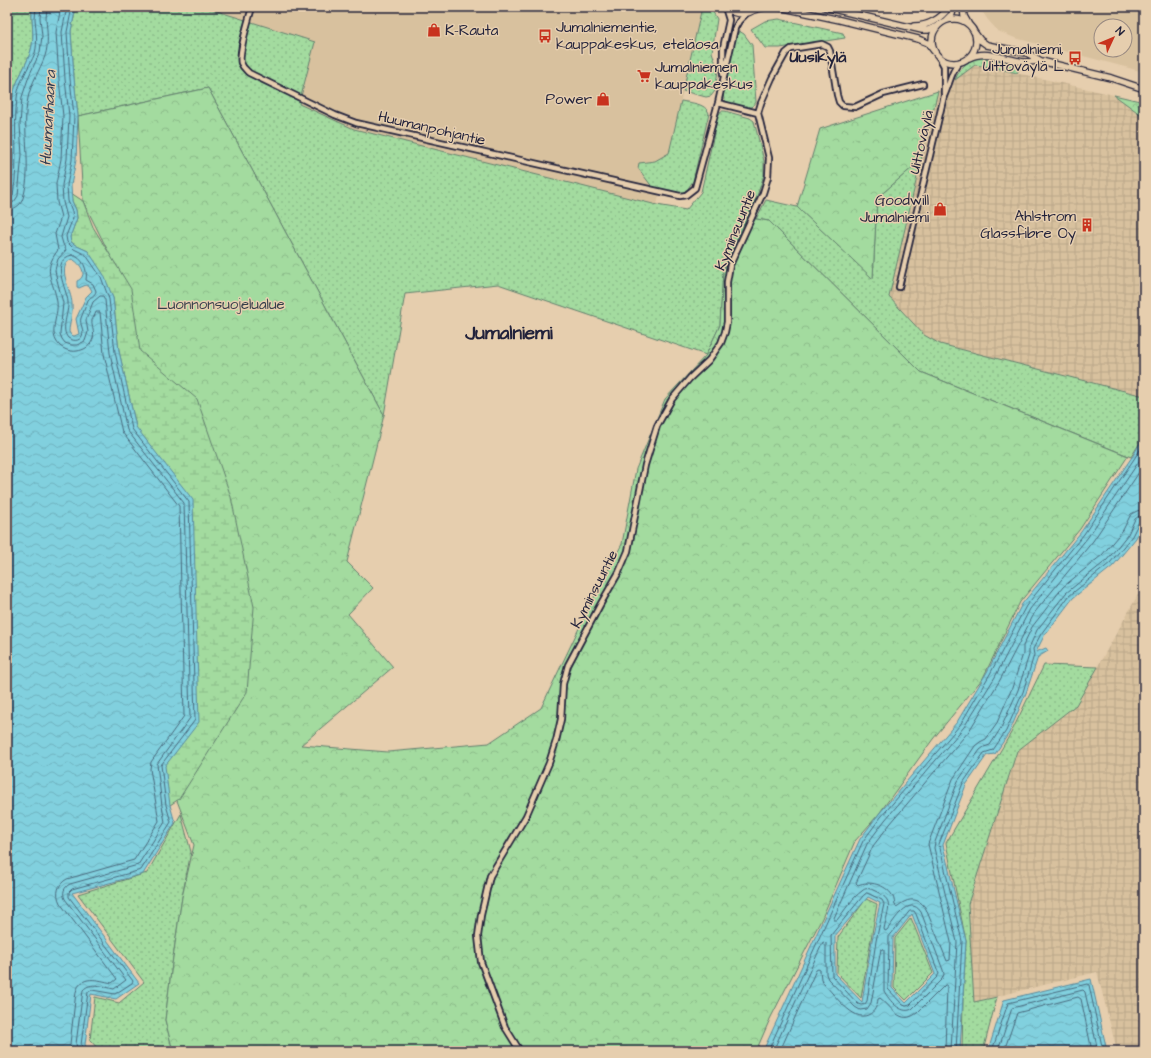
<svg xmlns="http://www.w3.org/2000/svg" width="1151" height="1058" font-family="'Architects Daughter',sans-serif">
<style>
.built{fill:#d8c19e;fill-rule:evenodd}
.industrial{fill:url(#industrial-grid)}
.grass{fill:url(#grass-dots);stroke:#627e6d}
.forest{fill:url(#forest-crowns);stroke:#627e6d}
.wetland{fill:url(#wetland-marsh);stroke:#627e6d}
.water{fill:url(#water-waves);stroke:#5b8a9d;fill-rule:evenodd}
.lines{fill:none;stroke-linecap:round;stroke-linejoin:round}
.shore{stroke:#48687c;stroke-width:1}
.minor-casing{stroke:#22223b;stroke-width:8}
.tertiary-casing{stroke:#22223b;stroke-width:8}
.minor{stroke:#e6ceae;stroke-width:4.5}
.tertiary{stroke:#e6ceae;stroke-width:5.5}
.labels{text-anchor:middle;stroke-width:3;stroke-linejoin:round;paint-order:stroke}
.poi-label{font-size:15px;fill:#22223b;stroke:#e6ceae;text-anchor:end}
.street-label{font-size:15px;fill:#22223b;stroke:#e6ceae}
.park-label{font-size:15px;fill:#353e4a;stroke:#e6ceae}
.neighbourhood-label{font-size:16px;font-weight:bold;fill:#22223b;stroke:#e6ceae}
.water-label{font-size:16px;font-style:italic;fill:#303c53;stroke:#e6ceae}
.district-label{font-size:19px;font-weight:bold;fill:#22223b;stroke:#e6ceae}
</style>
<defs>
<pattern id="industrial-grid" width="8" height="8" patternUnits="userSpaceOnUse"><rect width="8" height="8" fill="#d8c19e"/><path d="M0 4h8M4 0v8" fill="none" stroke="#b9a689"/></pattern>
<pattern id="grass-dots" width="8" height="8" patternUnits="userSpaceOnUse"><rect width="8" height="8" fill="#a3db9f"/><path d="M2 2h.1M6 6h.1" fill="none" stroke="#8cbc8a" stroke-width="1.8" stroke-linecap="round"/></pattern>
<pattern id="forest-crowns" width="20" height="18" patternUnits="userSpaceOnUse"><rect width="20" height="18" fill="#a3db9f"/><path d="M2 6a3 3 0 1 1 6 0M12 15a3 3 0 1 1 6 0" fill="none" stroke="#8cbc8a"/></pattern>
<pattern id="wetland-marsh" width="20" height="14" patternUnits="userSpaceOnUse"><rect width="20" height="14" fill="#a3db9f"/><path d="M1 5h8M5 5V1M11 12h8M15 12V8" fill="none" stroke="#8cbc8a"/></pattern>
<pattern id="water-waves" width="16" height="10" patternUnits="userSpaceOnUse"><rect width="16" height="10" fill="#81d0de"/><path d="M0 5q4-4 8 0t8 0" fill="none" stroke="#6fb2bf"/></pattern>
</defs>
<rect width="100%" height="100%" fill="#e6ceae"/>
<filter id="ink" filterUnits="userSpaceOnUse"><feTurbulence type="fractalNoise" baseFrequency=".025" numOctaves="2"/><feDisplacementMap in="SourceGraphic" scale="8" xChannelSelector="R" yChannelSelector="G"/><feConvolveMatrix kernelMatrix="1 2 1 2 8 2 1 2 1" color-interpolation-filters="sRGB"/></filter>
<g filter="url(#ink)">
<path class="built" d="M 204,7 L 702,7 L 657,205 L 354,129 L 299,104 L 314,42 Z
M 979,7 L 1144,7 L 1144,72 L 1015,38 L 998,31 L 988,20 ZM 1101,26 L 1125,26 L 1125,50 L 1101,50 Z"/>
<path class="industrial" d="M 975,65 L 996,68 L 1114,95 L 1144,117 L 1144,396 L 940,344 L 924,335 L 889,297 L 938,91 Z
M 1144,584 L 1144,1051 L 1117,1051 L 1097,972 L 974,1002 L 968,904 L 1017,751 L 1076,705 Z"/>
<path class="grass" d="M 7,7 L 32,7 C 31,21 35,36 31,50 C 27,65 16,79 13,96 C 9,115 12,135 13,154 C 13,172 9,191 7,209 Z
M 76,7 L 204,7 L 315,42 L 299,104 L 354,129 L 657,205 L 686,210 L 701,192 L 718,116 L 721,111 L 725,111 L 750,118 L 754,121 L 764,161 L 764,175 L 757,196 L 723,270 L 720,325 L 706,355 L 498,284 L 405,294 L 384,415 L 208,88 L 78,116 L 74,78 L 71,31 Z
M 702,7 L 710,7 L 717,19 L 712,52 L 718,70 L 715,91 L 711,96 L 706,97 L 683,91 Z
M 779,19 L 843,33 L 845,38 L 780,48 L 765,48 L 751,29 L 765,21 Z
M 739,31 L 744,34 L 752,45 L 756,102 L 754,105 L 749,108 L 727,102 L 724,99 L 723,94 L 735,40 Z
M 983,56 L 1021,65 L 1017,73 L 996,68 L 975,65 L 955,80 C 961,65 968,61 983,56 Z
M 681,101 C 691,103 705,103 709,113 L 693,181 L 687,190 L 682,193 L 653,188 L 638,168 L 639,163 L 655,161 L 669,153 Z
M 921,160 L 889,297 L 924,335 L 940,344 L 1144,396 L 1144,436 L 1131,457 L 921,372 L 769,221 L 756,219 L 766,200 L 797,207 L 873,278 L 877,198 Z
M 1044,665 L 1098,667 L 1076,705 L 1017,751 L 968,904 L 974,1002 L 997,997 L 983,1051 L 962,1051 L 963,1001 L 966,941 L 946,843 L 1011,733 Z
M 181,814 L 191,852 L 182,897 L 172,964 L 165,1020 L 173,1051 L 100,1051 L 90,1040 L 95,997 L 119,1003 L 144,982 L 78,894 L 147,873 Z
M 866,899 L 877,904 L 861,998 L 837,973 L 838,937 Z
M 911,918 L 933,973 L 906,1000 L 894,988 L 895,938 Z"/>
<path class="forest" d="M 208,88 L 384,415 L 347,562 L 373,588 L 348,614 L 393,667 L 301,745 L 388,752 L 489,743 L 541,708 L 591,603 L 622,544 L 636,469 L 665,399 L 706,355 L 720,325 L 723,270 L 748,216 L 756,219 L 769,221 L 921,372 L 1128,456 L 1080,529 L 1020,602 L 983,678 L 933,739 L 878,815 L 855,841 L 822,918 L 770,1019 L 756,1051 L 173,1051 L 165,1020 L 172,964 L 182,897 L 194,845 L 176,798 L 136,352 L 128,291 L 83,201 L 78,116 Z
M 938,91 L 921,160 L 877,198 L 873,279 L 797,207 L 820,129 Z
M 1114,95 L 1144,102 L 1144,117 Z"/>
<path class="wetland" d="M 71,193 L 83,201 L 93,227 L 131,289 L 140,351 L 197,399 L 231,497 L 254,607 L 247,692 L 179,799 L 170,805 L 141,793 L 136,427 L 119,351 L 113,298 L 88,251 L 77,246 L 71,242 L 70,237 L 77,218 L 76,210 L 72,201 Z"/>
<path class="water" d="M 32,7 L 76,7 L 71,31 L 74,78 L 78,116 L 76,160 L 71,185 L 72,201 L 76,210 L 77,218 L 70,237 L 71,242 L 77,246 L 88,251 L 104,275 L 113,298 L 119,351 L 136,427 L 193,500 L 199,722 L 165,766 L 170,805 L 175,823 L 143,874 L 72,893 L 139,983 L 116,999 L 91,994 L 85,1045 L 90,1051 L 7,1051 L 7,209 C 9,191 13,173 13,154 C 12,135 10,115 13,96 C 16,79 27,65 31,50 C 35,36 31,21 32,7 ZM 72,259 C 77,261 86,270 82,277 C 81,279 79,280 77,281 L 77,287 L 79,288 L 86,285 L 90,287 L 92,291 L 86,297 L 76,319 L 79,334 L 74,336 L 71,335 L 69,332 C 69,323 73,314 72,304 C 72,291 55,266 72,259 Z
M 1144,436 L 1144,521 L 1136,538 L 1113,566 L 1073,598 L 1044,636 L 1036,652 L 1046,648 L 1048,651 L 1038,657 L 1026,693 L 1009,733 L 995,754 L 987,755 L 966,785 L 943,845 L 966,941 L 960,1051 L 763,1051 L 860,839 L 878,815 L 957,722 L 987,672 L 1022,604 L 1081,532 L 1134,454 ZM 868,897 L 880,903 L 872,940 L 862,1002 L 835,974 L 835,936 ZM 912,914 L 935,974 L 906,1003 L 892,988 L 893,938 Z
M 1091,979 L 1107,1051 L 988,1051 L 1004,1000 Z"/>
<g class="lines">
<path class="shore" d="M 61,7 L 56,32 L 59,80 L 63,116 L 61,159 L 56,184 L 57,202 L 61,217 L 55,234 L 58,250 C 41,272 54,280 57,302 C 59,317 47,333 60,346 C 65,350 71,352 77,351 C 84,350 89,347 92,341 C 96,333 91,327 92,320 C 93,318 95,315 96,312 L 100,312 L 104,354 L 122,432 L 179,506 L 184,716 L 151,762 L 150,769 L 159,821 L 134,860 L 67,879 C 58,884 55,893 60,903 L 117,979 L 112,983 C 98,980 81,974 76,992 L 70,1044 L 71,1051
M 67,7 L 62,32 L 65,79 L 69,116 L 67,159 L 62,185 L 63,202 L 67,217 L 61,237 L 63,244 L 66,250 L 58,259 L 55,270 L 57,280 L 63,303 L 60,334 L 62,339 L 65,343 L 71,345 L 77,345 L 85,341 L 88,332 L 86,320 L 93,302 L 100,296 L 103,296 L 105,300 L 110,353 L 127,430 L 184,503 L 190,718 L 157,764 L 162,806 L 165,822 L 138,865 L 70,884 C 64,887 62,893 65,899 L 126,980 L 114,989 C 104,987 91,981 83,990 L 76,1044 L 78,1051
M 72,7 L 67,32 L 70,79 L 74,116 L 72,160 L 67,185 L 68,201 L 72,211 L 73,218 L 66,236 L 67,242 L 74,249 L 86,255 L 101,277 L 109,299 L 115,352 L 132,429 L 189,502 L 195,720 L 161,765 L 166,805 L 171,822 L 141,870 L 72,889 L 69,892 L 69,897 L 133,981 L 132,983 L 115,994 L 92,990 L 88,992 L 81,1045 L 85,1051
M 7,198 L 10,198 L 13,195 C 19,162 13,131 17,98 C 18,82 29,68 35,53 C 38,42 36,30 35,19 C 35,15 36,11 36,7
M 7,203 L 14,202 L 18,196 L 20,175 L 22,155 L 20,125 L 22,97 L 29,76 L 40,52 L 42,36 L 40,18 L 41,7
M 7,210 C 14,209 21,206 23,198 C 33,166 21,130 28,98 C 31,83 40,70 45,56 C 49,44 47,31 46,19 C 46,15 47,11 47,7
M 72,255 C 83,257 88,270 86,280 L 93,284 L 96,291 C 95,296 91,296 88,300 C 86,305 83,313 81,318 C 79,324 85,330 82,336 C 79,342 73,341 68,338 C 60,329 69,313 68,302 C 67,289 49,260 72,255 Z
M 1144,465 L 1093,541 L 1035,612 L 1000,680 L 969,731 L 890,824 L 873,846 L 856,883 L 858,885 C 869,880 886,885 892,895 C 895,899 894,904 896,907 C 899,906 901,903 904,902 C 913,897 922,901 926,909 L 947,961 L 950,960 L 951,942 L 928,844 L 953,779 L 975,746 L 980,742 L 986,739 L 996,725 L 1012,688 L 1023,654 L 1023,646 L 1032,627 L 1063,587 L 1102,555 L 1123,530 L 1131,514 L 1137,511 L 1144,509
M 867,893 L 882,900 L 884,904 L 876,941 L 867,1001 L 865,1004 L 861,1005 L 858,1004 L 832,976 L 831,935 L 863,896 Z
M 910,911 L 914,911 L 916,914 L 939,974 L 937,977 L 910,1005 L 906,1006 L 903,1005 L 888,989 L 889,937 Z
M 768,1051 L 863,841 L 881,817 L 960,725 L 990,674 L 1026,606 L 1084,534 L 1144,444
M 773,1051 L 823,942 L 826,943 L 826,974 L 828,979 L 855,1007 L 860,1010 L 867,1009 L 871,1003 L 881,949 L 884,950 L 884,991 C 889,1000 901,1015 912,1009 L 942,979 L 944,974 L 943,970 L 921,912 C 909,894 894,921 887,930 L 885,931 L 884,929 C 888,908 896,900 873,890 C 869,888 865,888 862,891 C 852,898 845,910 837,920 L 834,920 L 834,918 L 867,844 L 885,820 L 964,727 L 995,677 L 1030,609 L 1088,537 L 1144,454
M 780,1051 L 816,970 L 818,969 L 820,970 L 821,979 L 824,984 C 834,994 853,1022 868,1015 C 875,1012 877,1006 878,999 L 880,998 C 892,1007 900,1026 917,1013 L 945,985 L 947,985 L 945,1051
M 951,1051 L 957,942 L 934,848 L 935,842 L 958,781 L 980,750 L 984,747 L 990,745 L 1001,728 L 1018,690 L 1029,655 L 1029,648 L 1037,630 L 1066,593 L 1107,560 L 1128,534 L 1135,519 L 1139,516 L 1144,515
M 956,1051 L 962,941 L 939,844 L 963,783 L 984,753 L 993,750 L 1006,731 L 1023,692 L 1034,655 L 1033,649 L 1041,634 L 1069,596 L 1110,563 L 1132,536 L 1139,522 L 1144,520
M 992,1051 L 1008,1003 L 1087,984 L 1089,985 L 1103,1051
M 998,1051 L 1012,1008 L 1083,990 L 1085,992 L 1098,1051
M 1004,1051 L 1017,1013 L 1078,997 L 1081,999 L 1092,1051"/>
<g class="minor-casing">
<path id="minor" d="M 252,7 C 249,19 238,53 241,63 C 243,68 246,70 249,73 L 335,115 L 356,123 L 680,196 L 686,195 L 695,188 L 718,103 L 735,28 L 739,21 L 746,14
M 939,57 L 944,66 L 944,94
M 723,74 L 723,48 L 729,20 L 725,7
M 718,103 L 758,113
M 899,287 L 944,96 C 949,86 952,68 960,62
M 520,1051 L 505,1027 L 481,962 L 478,936 L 481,915 L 490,876 L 526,816 L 549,763 L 556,741 L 561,719 L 563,684 L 568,665 L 600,605 L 619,572 L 628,551 L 645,465 L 657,426 L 672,399 L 690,378 L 709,360 L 721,343 L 725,332 L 727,322 L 727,282 L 730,265 L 763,193 L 768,177 L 769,158 L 758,113 L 761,103 L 772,78 L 786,53 L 791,49 L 822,44 L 828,47 L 830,51 L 837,95 L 839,102 L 843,106 L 855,107 L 883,94 L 923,84"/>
</g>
<g class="tertiary-casing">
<path id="tertiary" d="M 725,7 C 736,16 747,16 758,7
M 779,7 L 840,20 L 918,39 L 928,43 L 934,51
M 825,7 L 922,30 L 928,30 L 935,27
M 963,7 L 964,16 L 968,23
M 754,10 L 765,7
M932 41a22 22 0 1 1 44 0a22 22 0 1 1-44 0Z
M 946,20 L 952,14 L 954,7
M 914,26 C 928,26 941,19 949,7
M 974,32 L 980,40 L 987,45 L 1027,53 L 1041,61 L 1111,78 L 1144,89
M 969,58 C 987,49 1006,60 1025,62 C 1030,62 1036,61 1041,61"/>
</g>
<use href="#minor" class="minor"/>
<use href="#tertiary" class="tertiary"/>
</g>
</g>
<defs>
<g id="shop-bare" transform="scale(1.08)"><path d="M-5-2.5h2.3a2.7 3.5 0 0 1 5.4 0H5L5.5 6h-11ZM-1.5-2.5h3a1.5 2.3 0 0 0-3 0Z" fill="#c8321e" stroke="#e6ceae" stroke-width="2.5" paint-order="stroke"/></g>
<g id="bus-bare" transform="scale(1.08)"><path d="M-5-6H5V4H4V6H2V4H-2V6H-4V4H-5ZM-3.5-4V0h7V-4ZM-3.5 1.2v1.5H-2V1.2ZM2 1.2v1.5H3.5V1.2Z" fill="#c8321e" stroke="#e6ceae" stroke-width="2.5" paint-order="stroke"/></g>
<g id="supermarket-bare" transform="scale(1.08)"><path d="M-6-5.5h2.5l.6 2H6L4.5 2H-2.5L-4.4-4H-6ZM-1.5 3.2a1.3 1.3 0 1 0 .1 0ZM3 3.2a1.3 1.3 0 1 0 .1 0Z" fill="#c8321e" stroke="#e6ceae" stroke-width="2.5" paint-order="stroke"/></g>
<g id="building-bare" transform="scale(1.08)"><path d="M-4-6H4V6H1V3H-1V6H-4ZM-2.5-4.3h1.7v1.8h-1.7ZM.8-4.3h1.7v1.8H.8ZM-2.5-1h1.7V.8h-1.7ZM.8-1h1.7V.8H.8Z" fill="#c8321e" stroke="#e6ceae" stroke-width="2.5" paint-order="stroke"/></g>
</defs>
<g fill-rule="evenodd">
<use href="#shop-bare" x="434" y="30"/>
<use href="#bus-bare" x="545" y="36"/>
<use href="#bus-bare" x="1075" y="58"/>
<use href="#supermarket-bare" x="644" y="76"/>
<use href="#shop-bare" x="603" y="99"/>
<use href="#shop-bare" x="940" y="209"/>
<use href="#building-bare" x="1087" y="225"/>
</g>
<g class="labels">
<g class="poi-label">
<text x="556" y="32" text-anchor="start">Jumalniementie,<tspan x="556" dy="17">kauppakeskus, eteläosa</tspan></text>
<text x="445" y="35" text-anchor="start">K-Rauta</text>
<text x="1064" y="54">Jumalniemi,<tspan x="1064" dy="17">Uittoväylä L</tspan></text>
<text x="655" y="72" text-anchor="start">Jumalniemen<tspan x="655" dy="17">kauppakeskus</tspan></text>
<text x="592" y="104">Power</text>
<text x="929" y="205">Goodwill<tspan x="929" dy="17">Jumalniemi</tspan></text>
<text x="1076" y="221">Ahlstrom<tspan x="1076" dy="17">Glassfibre Oy</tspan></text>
</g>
<g class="street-label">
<text transform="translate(432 128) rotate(13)" y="5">Huumanpohjantie</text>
<text transform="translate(921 142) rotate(-77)" y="5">Uittoväylä</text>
<text transform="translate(735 230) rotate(-68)" y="5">Kyminsuuntie</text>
<text transform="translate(594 589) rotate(-63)" y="5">Kyminsuuntie</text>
</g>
<g class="park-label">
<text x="221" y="309">Luonnonsuojelualue</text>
</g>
<g class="neighbourhood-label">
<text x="818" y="62">Uusikylä</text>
</g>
<g class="water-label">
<text transform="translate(47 118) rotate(-87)" y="6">Huumanhaara</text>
</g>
<g class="district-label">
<text x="509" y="339">Jumalniemi</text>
</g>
</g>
<rect width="1151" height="1058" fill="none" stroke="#e6ceae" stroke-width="24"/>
<rect x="12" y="12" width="1127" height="1034" fill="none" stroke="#22223b" stroke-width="1.5" filter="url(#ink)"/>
<g transform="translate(1113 38) rotate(46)"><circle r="19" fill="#e6ceae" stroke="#988980"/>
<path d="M0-3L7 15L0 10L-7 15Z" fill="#c8321e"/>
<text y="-6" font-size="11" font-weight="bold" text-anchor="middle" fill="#22223b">N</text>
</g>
</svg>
